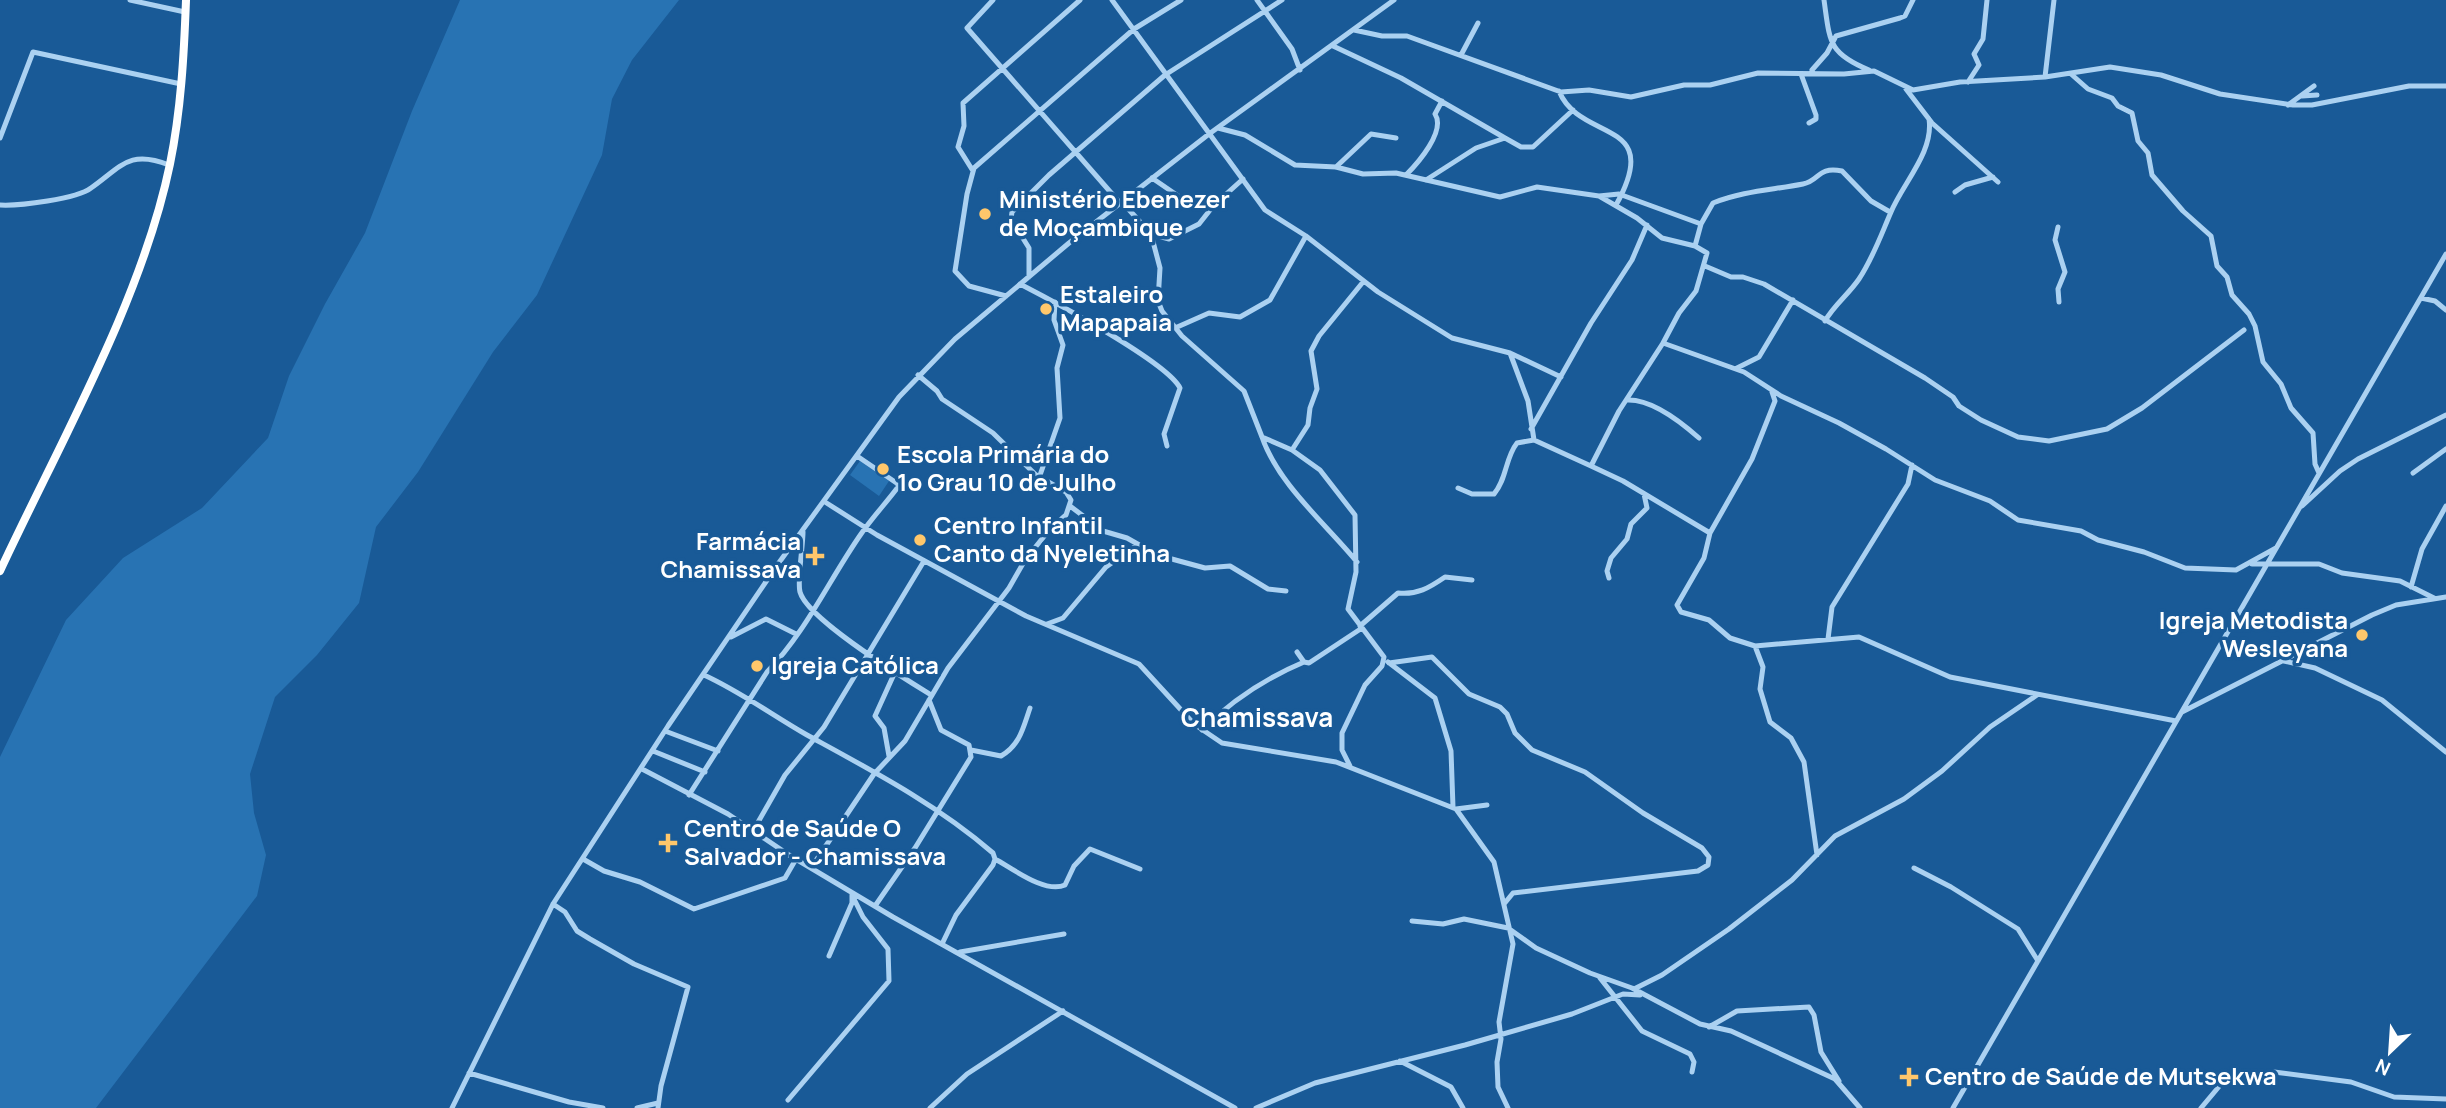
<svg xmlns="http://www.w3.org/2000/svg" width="2446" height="1108" font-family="Manrope,sans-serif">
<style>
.green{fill:#2873b3}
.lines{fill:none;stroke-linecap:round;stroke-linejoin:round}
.minor{stroke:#abd1f1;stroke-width:5}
.highway{stroke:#fff;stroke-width:8}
.poi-dot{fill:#ffc76b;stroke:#195a97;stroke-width:2.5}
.labels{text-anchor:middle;stroke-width:7;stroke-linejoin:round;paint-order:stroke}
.poi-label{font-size:24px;font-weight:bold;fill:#fff;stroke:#195a97;text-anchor:start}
.neighbourhood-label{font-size:26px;font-weight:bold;fill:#fff;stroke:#195a97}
</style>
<rect width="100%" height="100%" fill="#195a97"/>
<path class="green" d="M 460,0 L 679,0 L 632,60 L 612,99 L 602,155 L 537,295 L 493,352 L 418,472 L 376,527 L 359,603 L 317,655 L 275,697 L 250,774 L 254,813 L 266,855 L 257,896 L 96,1108 L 0,1108 L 0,757 L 66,620 L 123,558 L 202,508 L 268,438 L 289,376 L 325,304 L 365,233 L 412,111 Z
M 860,461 L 889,481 L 879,496 L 850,475 Z"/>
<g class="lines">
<path class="minor" d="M 130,0 L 185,12
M 993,0 L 967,28 L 1120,203
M 1112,0 L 1265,210 L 1306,236 L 1378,292 L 1452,338 L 1510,353 L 1528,401 L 1534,440 L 1591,466 L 1619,411 L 1663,343 L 1744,372 L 1781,396 L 1839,423 L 1886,449 L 1935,480 L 1990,501 L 2018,520 L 2081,531 L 2098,540 L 2144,552 L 2185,568 L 2236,570 L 2276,548
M 1257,0 L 1292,49 L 1300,70
M 1824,0 C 1830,42 1828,53 1869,70
M 1354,30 L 1382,36 L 1407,36 L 1561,92 L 1589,90 L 1631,97 L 1684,85 L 1710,85 L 1758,73 L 1844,74 L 1874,71 L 1913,90 L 1960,82 L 2045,77 L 2110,67 L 2161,75 L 2220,94 L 2293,105 L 2312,105 L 2409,86 L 2446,86
M 1333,46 L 1401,78 L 1505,138
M 1461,55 L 1478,23
M 1812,70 L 1827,53 L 1836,36 L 1900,18 L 1905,16 L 1913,0
M 1801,74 L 1816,115 L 1816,119 L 1809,123
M 2071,74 L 2088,89 L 2112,98 L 2118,106 L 2132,113 L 2138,141 L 2148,153 L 2152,175 L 2183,211 L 2211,236 L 2217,266 L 2227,277 L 2232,295 L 2249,314 L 2255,326 L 2263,362 L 2281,384 L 2291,408 L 2313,433 L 2315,464 L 2319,473
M 2045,77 L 2054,0
M 1968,82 L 1979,65 L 1974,54 L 1983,39 L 1987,0
M 1906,89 L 1932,123 L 1998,182
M 1559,91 C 1580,143 1665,117 1616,205
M 2302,96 L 2317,95
M 2288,105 L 2314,86
M 1218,128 L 1245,135 L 1295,165 L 1336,167 L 1363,174 L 1396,173 L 1500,197 L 1537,187 L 1599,196 L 1637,218 L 1662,238 L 1695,246 L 1707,253 L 1696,291 L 1679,313 L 1663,343
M 0,138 L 33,52 L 181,84
M 1336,167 L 1371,134 L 1396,138
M 973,171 L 958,147 L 964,126 L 963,103 L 1080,0
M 1406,175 C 1418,163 1446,131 1435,114 L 1442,101
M 1152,178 L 1187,202 L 1214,205
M 1426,180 L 1476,148 L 1505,138 L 1521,147 L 1533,147 L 1573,110
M 1955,192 L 1965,185 L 1993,177
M 1599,196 L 1619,194 L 1701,224
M 1122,202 L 1151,234 L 1160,268 L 1158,301 L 1162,311 L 1182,336 L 1244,391 L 1262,437 L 1292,450 L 1320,470 L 1355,515 L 1356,572 L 1348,609 L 1384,657 L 1382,666 L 1365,685 L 1342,733 L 1342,750 L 1350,766
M 0,205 C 19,206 77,199 91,188 C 121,167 129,149 169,165
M 2058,227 L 2055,240 L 2065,272 L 2058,289 L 2059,302
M 1151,234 L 1169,239 L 1199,224 L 1214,205 L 1243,179
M 1695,246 L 1701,224 L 1713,203 C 1743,191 1772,190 1803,184 C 1820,181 1817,166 1842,171 L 1871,201 L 1890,212
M 1705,266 L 1731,277 L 1743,277 L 1764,284 L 1925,378 L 1953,397 L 1959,406 L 1981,420 L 2018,437 L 2049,441 L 2107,429 L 2142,408 L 2244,330
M 1029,277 L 1029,248 L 1011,219 L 1012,212 L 1049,175 L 1165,75 L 1282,0
M 1020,284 C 1051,300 1167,362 1180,388 L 1164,434 L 1167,446
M 1006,296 L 969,286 L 955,271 L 967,194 L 974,168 L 1134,29 L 1181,0
M 2421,298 L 2435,301 L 2446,310
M 1825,321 C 1834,305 1848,295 1859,279 C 1873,258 1881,235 1891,212 C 1903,183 1934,152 1929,119
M 1175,328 L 1209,313 L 1240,317 L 1270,300 L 1306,236
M 1510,353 L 1561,377
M 1737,368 L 1759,357 L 1793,300
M 1627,400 C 1652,399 1681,422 1699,438
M 1531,429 L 1591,323 L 1632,260 L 1647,225
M 1262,437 C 1278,484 1326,524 1357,562
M 1292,450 L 1308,425 L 1310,408 L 1317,389 L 1311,351 L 1319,336 L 1363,282
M 1591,466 L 1623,481 L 1710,533 L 1704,558 L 1677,605 L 1681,612 L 1709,620 L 1730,638 L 1755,646 L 1859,637 L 1950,677 L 2176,721
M 2413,473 L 2446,449
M 1039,478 L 1060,418 L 1057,368 L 1063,345 L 1054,320 L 1055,302
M 1458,488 L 1472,494 L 1494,494 C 1507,479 1505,458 1517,443 L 1534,440
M 825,502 L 877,535 L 1026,616 L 1139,664 L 1194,724 L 1222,743 L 1336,762 L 1456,809 L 1494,862 L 1513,944 L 1499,1022 L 1501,1039 L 1497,1062 L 1498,1087 L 1508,1108
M 1070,506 L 1103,531 L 1127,538 L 1157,555 L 1205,568 L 1230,566 L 1268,589 L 1286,591
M 2302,506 L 2340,471 L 2358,459 L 2446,415
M 803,532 C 803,546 797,581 800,592 C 807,619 904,678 931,695
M 1710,533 L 1752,459 L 1775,401 L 1772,392
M 2252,564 L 2319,564 L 2342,573 L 2400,581 L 2434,598
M 1609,578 L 1607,571 L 1611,558 L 1627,539 L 1631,524 L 1647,508 L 1644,494
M 2411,587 L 2422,549 L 2446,506
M 1047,624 L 1063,618 L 1106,567 L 1137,545
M 1360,626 L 1398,593 C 1417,595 1429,588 1445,577 L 1472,580
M 731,637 L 766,619 L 796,634
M 1828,639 L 1832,607 L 1908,484 L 1912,465
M 1755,646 L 1763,667 L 1760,689 L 1770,722 L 1791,738 L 1804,762 L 1817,855
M 1297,652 L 1304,662 L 1309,663 L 1362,628
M 2284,661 L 2315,668 L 2382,700 L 2446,752
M 1388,662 L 1435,698 L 1451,751 L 1453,807
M 1389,663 L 1432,657 L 1469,694 L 1500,707 L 1507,714 L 1515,733 L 1532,750 L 1585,772 L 1643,813 L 1702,848 L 1709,857 L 1708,865 L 1698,871 L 1513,893 L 1504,904
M 704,675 C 741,692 772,715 807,735 C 871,770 938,805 993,853 L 995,859 L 993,865 L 956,915 L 942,944
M 2182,712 L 2372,615 L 2396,605 L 2446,597
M 1202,730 C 1231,701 1266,678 1304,662
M 665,731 L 718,751
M 971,750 L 1001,756 C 1020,745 1023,728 1030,708
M 653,751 L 705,772
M 889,756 L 884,728 L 875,716 L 895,672
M 642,769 L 728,814 L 789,855 L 893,917 L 1235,1108
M 689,795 L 767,672 C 806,632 829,580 861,534 C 872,518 886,503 898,487 L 898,484 L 857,456
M 1456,809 L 1487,805
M 753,831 L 785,775 L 824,727 L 924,561
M 583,859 L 604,871 L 640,882 L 694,909 L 785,878 L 796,859
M 995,859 C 1012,868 1045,894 1065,885 L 1074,866 L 1090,849 L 1140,869
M 811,868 L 874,774 L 905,741 L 948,668 L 1009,588 L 1025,560 L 1050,529 L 1066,515 L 1071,500 L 1066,492 L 1036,475 L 993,433 L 942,399 L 937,391 L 918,375
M 1914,868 L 1951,887 L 2018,929 L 2038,961
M 553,904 L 565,912 L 577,931 L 590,939 L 634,964 L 688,987 L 661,1086 L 658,1108
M 875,906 L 915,848 L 971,757 L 969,745 L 941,730 L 929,700
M 1412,921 L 1443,924 L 1464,919 L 1508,928 L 1536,948 L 1590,973 L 1632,988 L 1700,1024 L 1731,1031 L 1835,1079 L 1860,1108
M 960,952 L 1064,934
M 829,956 L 852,903 L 852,894
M 1600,978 L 1642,1031 L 1690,1054 L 1694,1062 L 1692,1072
M 1634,989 L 1662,975 L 1729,929 L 1792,880 L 1835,836 L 1904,799 L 1942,771 L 1990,727 L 2037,695
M 1709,1027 L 1737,1011 L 1809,1007 L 1814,1015 L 1821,1052 L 1839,1081
M 1400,1061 L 1451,1087 L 1463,1108
M 469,1073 L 569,1102 L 603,1108
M 788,1100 L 889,981 L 888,949 L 863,917 L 853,897
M 452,1108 L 553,904 L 668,726 L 778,564 L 899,397 L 955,339 L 1069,243 L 1209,134 L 1394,0
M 637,1108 L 658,1103
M 930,1108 L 967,1074 L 1063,1011
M 1256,1108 L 1315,1083 L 1465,1045 L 1572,1014 L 1623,994 L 1640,995
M 1953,1108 L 2446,254
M 2201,1108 L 2227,1077 L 2274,1072 L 2351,1082 L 2394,1097 L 2446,1099"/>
<path class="highway" d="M 0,571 C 59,444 142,300 170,164 C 181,110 184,55 186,0"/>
</g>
<g class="poi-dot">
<circle cx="985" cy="214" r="7"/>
<circle cx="1046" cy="309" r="7"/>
<circle cx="883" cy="469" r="7"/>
<circle cx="920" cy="540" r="7"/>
<path d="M811.5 545.5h7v7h7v7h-7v7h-7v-7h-7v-7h7z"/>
<circle cx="2362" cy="635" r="7"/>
<circle cx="757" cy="666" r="7"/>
<path d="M664.5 832.5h7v7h7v7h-7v7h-7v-7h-7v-7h7z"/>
<path d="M1905.5 1066.5h7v7h7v7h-7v7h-7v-7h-7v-7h7z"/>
</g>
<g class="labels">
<g class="poi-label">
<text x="999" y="208">Ministério Ebenezer<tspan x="999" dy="28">de Moçambique</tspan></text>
<text x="1060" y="303">Estaleiro<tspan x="1060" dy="28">Mapapaia</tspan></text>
<text x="897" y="463">Escola Primária do<tspan x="897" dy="28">1o Grau 10 de Julho</tspan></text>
<text x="934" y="534">Centro Infantil<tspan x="934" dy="28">Canto da Nyeletinha</tspan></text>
<text x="801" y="550" text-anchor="end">Farmácia<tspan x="801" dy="28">Chamissava</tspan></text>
<text x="2348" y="629" text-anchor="end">Igreja Metodista<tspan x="2348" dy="28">Wesleyana</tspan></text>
<text x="771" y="674">Igreja Católica</text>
<text x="684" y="837">Centro de Saúde O<tspan x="684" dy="28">Salvador - Chamissava</tspan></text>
<text x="1925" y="1085">Centro de Saúde de Mutsekwa</text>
</g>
<g class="neighbourhood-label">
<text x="1257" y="727">Chamissava</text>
</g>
</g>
<g transform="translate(2390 1052) rotate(205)" stroke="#195a97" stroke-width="5" paint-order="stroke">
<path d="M0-5L12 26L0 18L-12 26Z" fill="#ffffff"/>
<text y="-10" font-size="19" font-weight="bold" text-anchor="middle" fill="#ffffff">N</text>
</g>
</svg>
